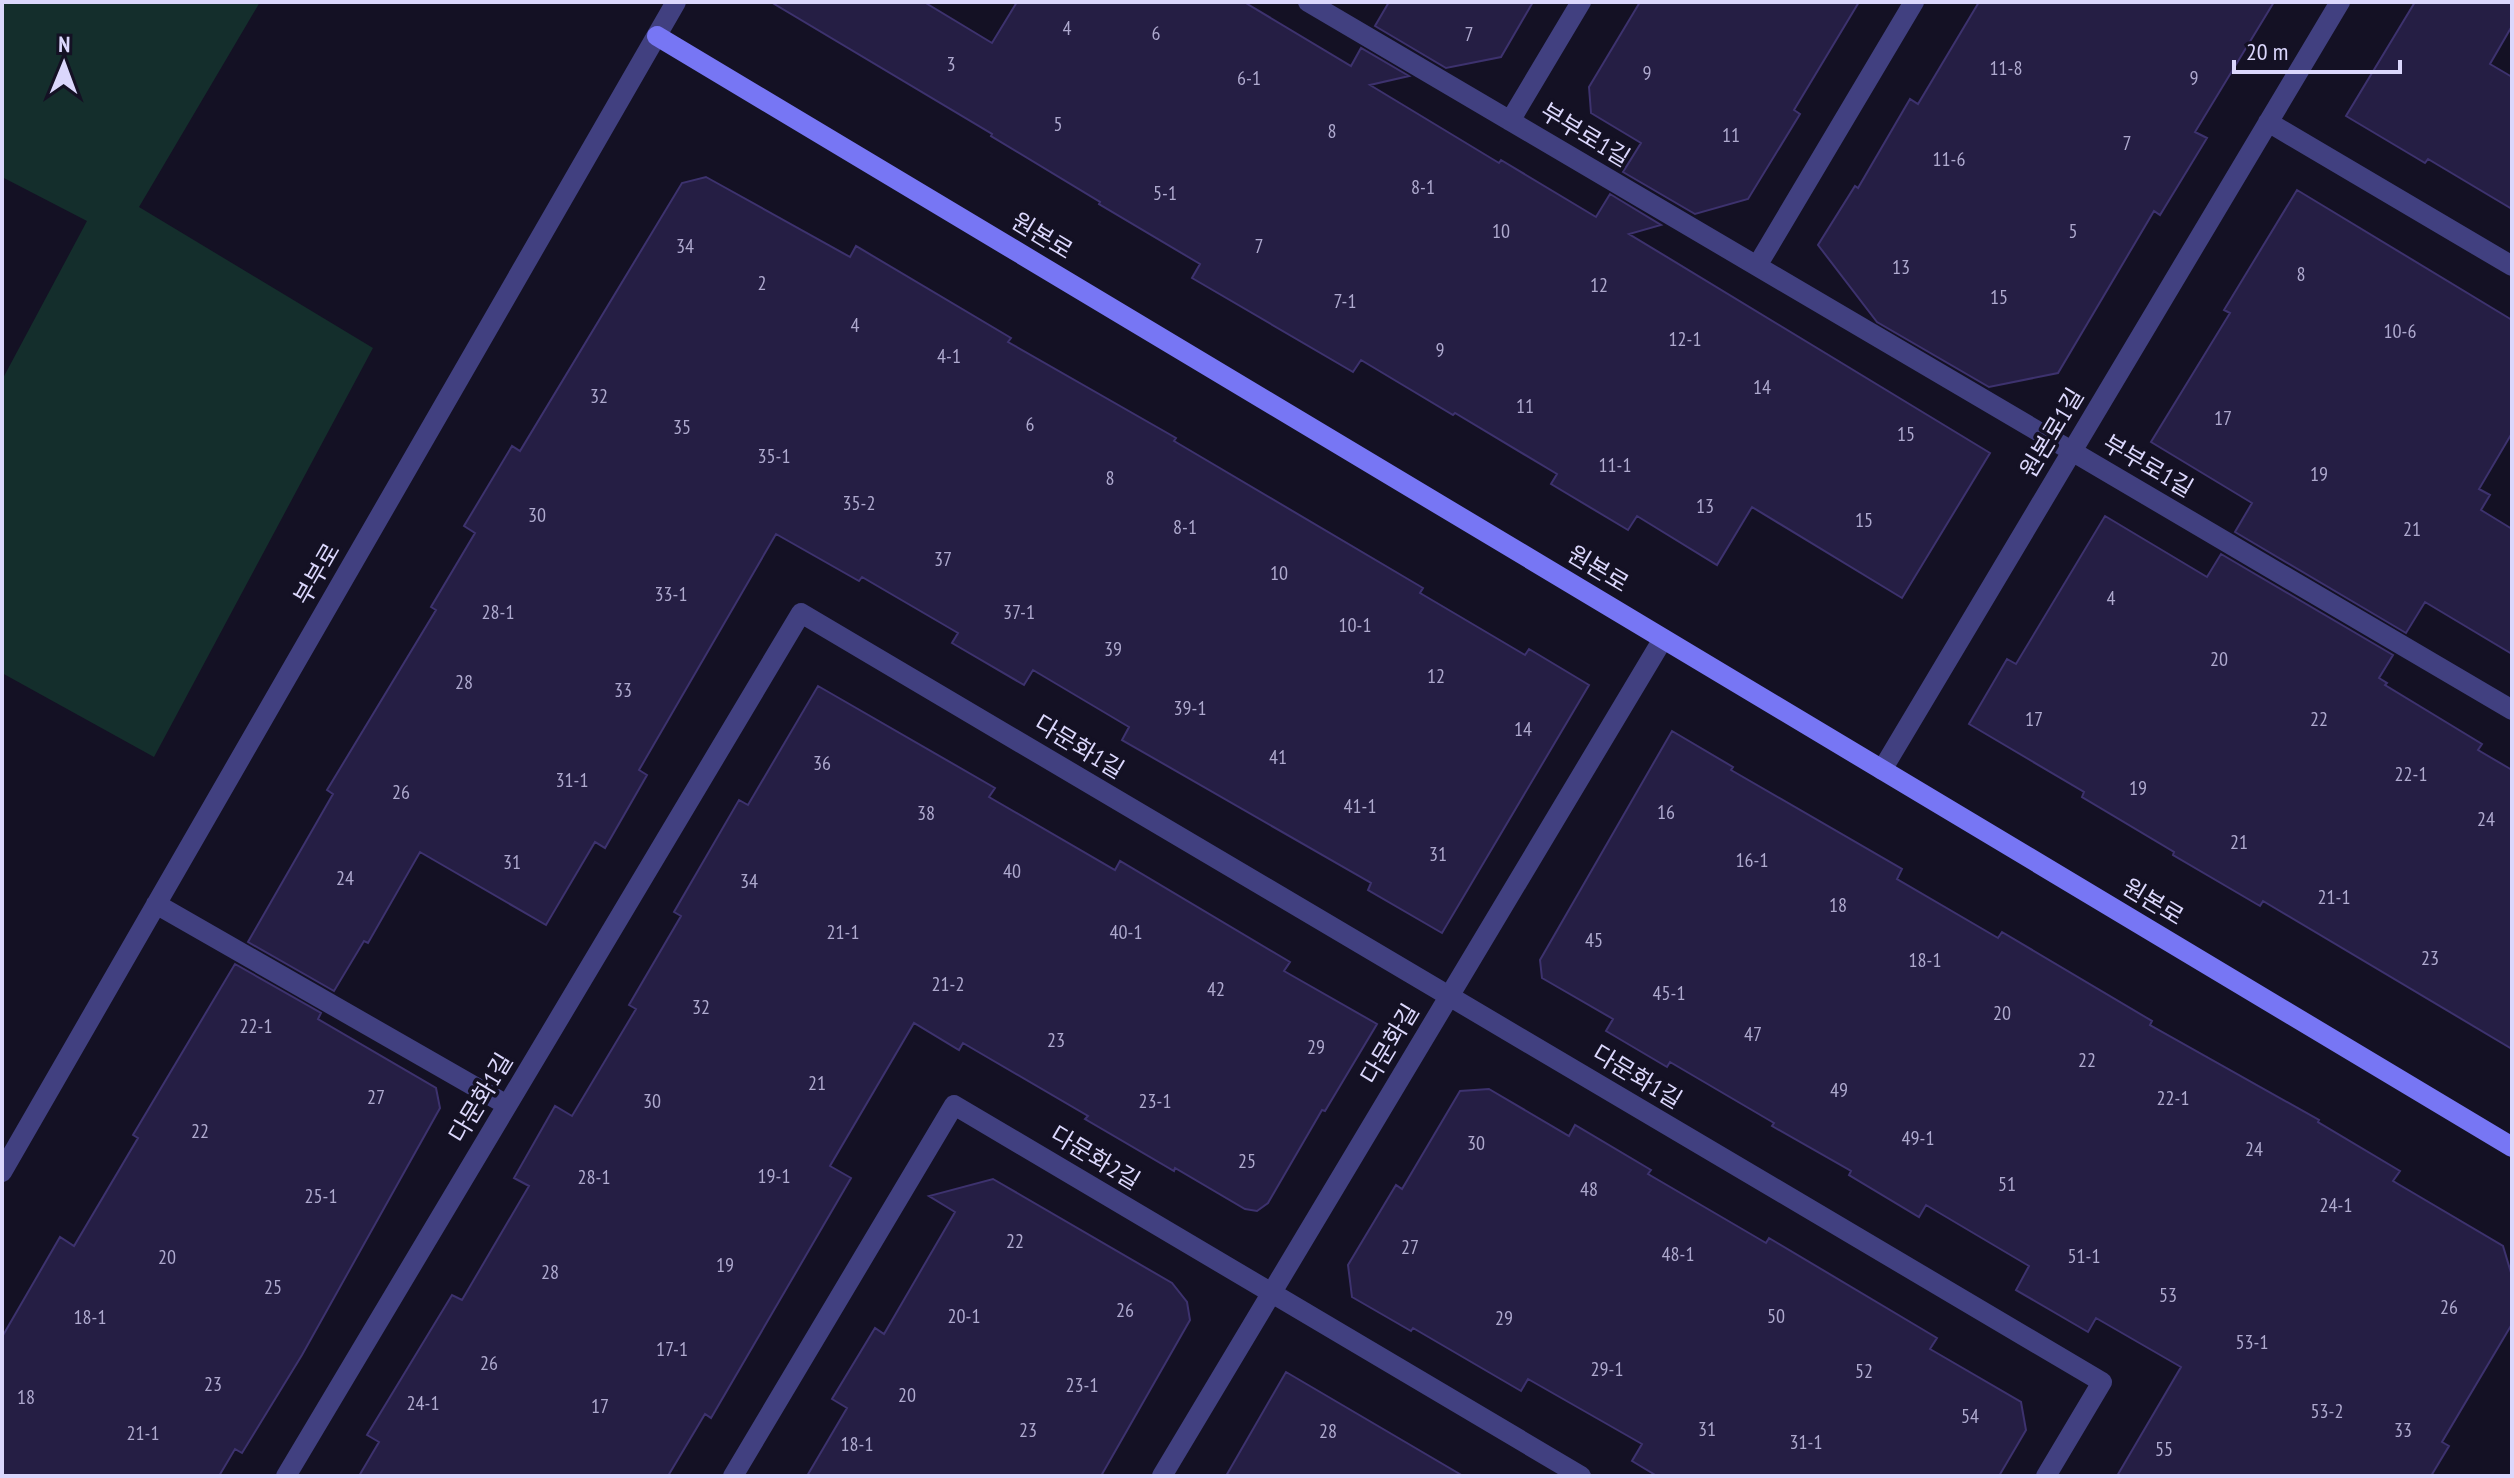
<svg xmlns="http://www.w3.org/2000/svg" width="2514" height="1478" font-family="'PT Sans Narrow','Noto Sans KR',sans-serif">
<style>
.green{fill:#142e2c}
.building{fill:#251e44;stroke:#3d326e;stroke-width:2}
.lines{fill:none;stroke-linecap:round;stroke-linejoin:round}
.street{stroke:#414080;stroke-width:20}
.secondary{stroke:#7776f4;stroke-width:20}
.labels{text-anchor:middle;stroke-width:7;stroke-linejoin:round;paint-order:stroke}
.number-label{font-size:20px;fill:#aea9ce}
.street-label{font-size:24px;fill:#dbd7fc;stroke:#141124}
</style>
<rect width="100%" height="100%" fill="#141124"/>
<path class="green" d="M 2,2 L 260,2 L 139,207 L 373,348 L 154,757 L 2,673 L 2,380 L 87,221 L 2,177 Z"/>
<path class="building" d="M 771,2 L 924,2 L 992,43 L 1017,2 L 1244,2 L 1351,66 L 1361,48 L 1409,76 L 1370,85 L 1499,163 L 1501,160 L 1596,217 L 1610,194 L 1661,225 L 1629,234 L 1990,453 L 1902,598 L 1752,507 L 1717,565 L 1637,516 L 1628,530 L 1551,484 L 1557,474 L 1455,413 L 1453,415 L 1361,360 L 1353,372 L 1192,278 L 1200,264 L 1099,204 L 1100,202 L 991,136 L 992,134 Z
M 1389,2 L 1533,2 L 1501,57 L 1446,68 L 1375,26 Z
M 1640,2 L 1859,2 L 1794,110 L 1800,114 L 1748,199 L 1695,214 L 1623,172 L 1641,143 L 1591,113 L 1589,87 Z
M 1979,2 L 2274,2 L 2195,132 L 2207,138 L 2160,215 L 2154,211 L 2058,373 L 1989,387 L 1877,322 L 1818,245 L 1855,186 L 1858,188 L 1910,99 L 1918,104 Z
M 2415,2 L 2512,2 L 2512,26 L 2490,64 L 2512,77 L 2512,209 L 2428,159 L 2425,163 L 2346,116 Z
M 706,177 L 850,257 L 856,246 L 1011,338 L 1008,342 L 1176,438 L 1174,441 L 1423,588 L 1420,593 L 1525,655 L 1529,649 L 1589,685 L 1442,933 L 1368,890 L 1371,883 L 1122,740 L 1129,727 L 1033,670 L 1024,685 L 952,643 L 958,633 L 862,577 L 859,581 L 776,534 L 639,770 L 647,775 L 605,848 L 595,842 L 546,925 L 420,852 L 368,943 L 364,941 L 334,991 L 248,942 L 333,794 L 327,790 L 436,610 L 431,607 L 475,533 L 464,526 L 512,446 L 520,451 L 682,183 Z
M 2297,190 L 2512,320 L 2512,433 L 2479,489 L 2490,495 L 2481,510 L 2512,529 L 2512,654 L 2425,602 L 2406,633 L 2235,532 L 2252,503 L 2151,442 L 2230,313 L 2224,310 Z
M 2105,516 L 2207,577 L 2221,554 L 2393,655 L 2379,678 L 2387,683 L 2385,685 L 2482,744 L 2478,750 L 2512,770 L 2512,1049 L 2263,901 L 2260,906 L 2173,855 L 2174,852 L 2082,797 L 2084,792 L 1969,724 L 2007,659 L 2016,664 Z
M 818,686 L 995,788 L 989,797 L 1115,870 L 1120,861 L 1290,962 L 1284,971 L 1377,1024 L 1325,1111 L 1322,1110 L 1268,1203 L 1257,1211 L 1245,1209 L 1175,1168 L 1174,1171 L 1085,1119 L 1088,1116 L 963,1043 L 959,1050 L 914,1023 L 830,1166 L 851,1178 L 711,1418 L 705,1414 L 668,1476 L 359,1476 L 379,1442 L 367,1435 L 452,1295 L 462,1300 L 529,1186 L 514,1178 L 555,1106 L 572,1116 L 636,1009 L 629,1005 L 681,916 L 674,912 L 739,800 L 748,805 Z
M 1672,731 L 1733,767 L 1731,770 L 1902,869 L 1897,879 L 1998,938 L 2002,932 L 2152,1021 L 2150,1025 L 2319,1120 L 2318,1122 L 2400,1171 L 2393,1181 L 2503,1246 L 2512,1276 L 2512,1324 L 2442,1442 L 2449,1446 L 2431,1476 L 2117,1476 L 2181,1367 L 2096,1318 L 2088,1332 L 2016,1290 L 2029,1266 L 1926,1205 L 1919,1217 L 1849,1175 L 1851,1171 L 1772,1126 L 1774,1123 L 1670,1062 L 1667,1067 L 1606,1031 L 1613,1019 L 1542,978 L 1540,960 Z
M 235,964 L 321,1013 L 318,1019 L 436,1088 L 440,1108 L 302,1355 L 242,1453 L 235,1449 L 219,1476 L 2,1476 L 2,1337 L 60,1237 L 74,1246 L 138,1138 L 133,1135 Z
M 1489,1089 L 1569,1136 L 1575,1125 L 1651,1170 L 1648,1174 L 1766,1243 L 1769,1238 L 1937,1338 L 1930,1349 L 2021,1402 L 2026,1430 L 1999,1476 L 1657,1476 L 1632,1461 L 1642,1444 L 1528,1379 L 1521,1391 L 1413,1328 L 1411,1331 L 1352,1297 L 1348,1265 L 1396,1185 L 1402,1189 L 1460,1091 Z
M 993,1179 L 1172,1283 L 1187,1302 L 1190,1320 L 1101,1476 L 807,1476 L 847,1408 L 832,1399 L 875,1328 L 884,1334 L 955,1212 L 929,1196 Z
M 1286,1372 L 1463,1476 L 1226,1476 Z"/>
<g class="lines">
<path class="street" d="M 1308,2 L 2512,710
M 1510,121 L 1581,2
M 2268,122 L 2512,266
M 1757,266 L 1914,2
M 1882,770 L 2340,2
M 156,904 L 507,1105
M 2,1172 L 676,2
M 286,1476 L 801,613 L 2102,1382 L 2046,1476
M 733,1476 L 954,1105 L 1581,1476
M 1162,1476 L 1663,639"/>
<path class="secondary" d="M 657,36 L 2512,1147"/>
</g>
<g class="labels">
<g class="number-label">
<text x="1067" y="35">4</text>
<text x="1156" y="40">6</text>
<text x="1469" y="41">7</text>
<text x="951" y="71">3</text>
<text x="2006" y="75">11-8</text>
<text x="1647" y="80">9</text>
<text x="1249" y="85">6-1</text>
<text x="2194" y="85">9</text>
<text x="1058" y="131">5</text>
<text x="1332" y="138">8</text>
<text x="1731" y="142">11</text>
<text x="2127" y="150">7</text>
<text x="1949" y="166">11-6</text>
<text x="1423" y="194">8-1</text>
<text x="1165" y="200">5-1</text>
<text x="1501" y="238">10</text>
<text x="2073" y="238">5</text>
<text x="685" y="253">34</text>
<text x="1259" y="253">7</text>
<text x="1901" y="274">13</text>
<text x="2301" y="281">8</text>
<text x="762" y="290">2</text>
<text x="1599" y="292">12</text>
<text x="1999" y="304">15</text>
<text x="1345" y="308">7-1</text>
<text x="855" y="332">4</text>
<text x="2400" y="338">10-6</text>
<text x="1685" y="346">12-1</text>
<text x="1440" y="357">9</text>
<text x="949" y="363">4-1</text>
<text x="1762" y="394">14</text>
<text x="599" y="403">32</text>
<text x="1525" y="413">11</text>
<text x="2223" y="425">17</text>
<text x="1030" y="431">6</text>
<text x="682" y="434">35</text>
<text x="1906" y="441">15</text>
<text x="774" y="463">35-1</text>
<text x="1615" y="472">11-1</text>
<text x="2319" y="481">19</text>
<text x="1110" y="485">8</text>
<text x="859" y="510">35-2</text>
<text x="1705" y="513">13</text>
<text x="537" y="522">30</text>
<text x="1864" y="527">15</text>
<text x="1185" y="534">8-1</text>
<text x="2412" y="536">21</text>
<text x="943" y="566">37</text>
<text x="1279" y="580">10</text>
<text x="671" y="601">33-1</text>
<text x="2111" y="605">4</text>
<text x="498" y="619">28-1</text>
<text x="1019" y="619">37-1</text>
<text x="1355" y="632">10-1</text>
<text x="1113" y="656">39</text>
<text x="2219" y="666">20</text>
<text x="1436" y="683">12</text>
<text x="464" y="689">28</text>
<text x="623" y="697">33</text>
<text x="1190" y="715">39-1</text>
<text x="2034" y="726">17</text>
<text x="2319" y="726">22</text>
<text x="1523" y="736">14</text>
<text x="1278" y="764">41</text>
<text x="822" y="770">36</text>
<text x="2411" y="781">22-1</text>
<text x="572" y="787">31-1</text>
<text x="2138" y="795">19</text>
<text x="401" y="799">26</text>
<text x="1360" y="813">41-1</text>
<text x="1666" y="819">16</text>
<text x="926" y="820">38</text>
<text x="2486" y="826">24</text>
<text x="2239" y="849">21</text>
<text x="1438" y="861">31</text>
<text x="1752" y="867">16-1</text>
<text x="512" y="869">31</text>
<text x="1012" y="878">40</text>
<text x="345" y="885">24</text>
<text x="749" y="888">34</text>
<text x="2334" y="904">21-1</text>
<text x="1838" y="912">18</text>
<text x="843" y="939">21-1</text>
<text x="1126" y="939">40-1</text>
<text x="1594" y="947">45</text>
<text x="2430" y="965">23</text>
<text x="1925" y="967">18-1</text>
<text x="948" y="991">21-2</text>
<text x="1216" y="996">42</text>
<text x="1669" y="1000">45-1</text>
<text x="701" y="1014">32</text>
<text x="2002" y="1020">20</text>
<text x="256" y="1033">22-1</text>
<text x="1753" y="1041">47</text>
<text x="1056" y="1047">23</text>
<text x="1316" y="1054">29</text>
<text x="2087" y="1067">22</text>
<text x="817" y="1090">21</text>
<text x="1839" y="1097">49</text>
<text x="376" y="1104">27</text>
<text x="2173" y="1105">22-1</text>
<text x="652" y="1108">30</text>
<text x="1155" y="1108">23-1</text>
<text x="200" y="1138">22</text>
<text x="1918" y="1145">49-1</text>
<text x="1476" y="1150">30</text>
<text x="2254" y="1156">24</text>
<text x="1247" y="1168">25</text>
<text x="774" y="1183">19-1</text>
<text x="594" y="1184">28-1</text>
<text x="2007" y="1191">51</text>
<text x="1589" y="1196">48</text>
<text x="321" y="1203">25-1</text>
<text x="2336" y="1212">24-1</text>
<text x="1015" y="1248">22</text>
<text x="1410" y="1254">27</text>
<text x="1678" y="1261">48-1</text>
<text x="2084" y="1263">51-1</text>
<text x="167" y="1264">20</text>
<text x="725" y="1272">19</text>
<text x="550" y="1279">28</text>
<text x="273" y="1294">25</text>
<text x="2168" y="1302">53</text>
<text x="2449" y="1314">26</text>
<text x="1125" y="1317">26</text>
<text x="964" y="1323">20-1</text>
<text x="1776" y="1323">50</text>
<text x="90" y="1324">18-1</text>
<text x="1504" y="1325">29</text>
<text x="2252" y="1349">53-1</text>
<text x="672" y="1356">17-1</text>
<text x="489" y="1370">26</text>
<text x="1607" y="1376">29-1</text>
<text x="1864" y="1378">52</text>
<text x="213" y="1391">23</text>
<text x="1082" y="1392">23-1</text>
<text x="907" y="1402">20</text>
<text x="26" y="1404">18</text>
<text x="423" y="1410">24-1</text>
<text x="600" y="1413">17</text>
<text x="2327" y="1418">53-2</text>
<text x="1970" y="1423">54</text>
<text x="1707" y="1436">31</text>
<text x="1028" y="1437">23</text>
<text x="2403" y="1437">33</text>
<text x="1328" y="1438">28</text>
<text x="143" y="1440">21-1</text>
<text x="1806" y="1449">31-1</text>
<text x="857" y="1451">18-1</text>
<text x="2164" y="1456">55</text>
</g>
<g class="street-label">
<text transform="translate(1585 135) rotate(31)" y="8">부부로1길</text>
<text transform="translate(1042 236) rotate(31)" y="8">원본로</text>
<text transform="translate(2052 433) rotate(-59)" y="8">원본로1길</text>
<text transform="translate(2148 466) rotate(30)" y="8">부부로1길</text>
<text transform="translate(1598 569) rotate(31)" y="8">원본로</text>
<text transform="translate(317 574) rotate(-60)" y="8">부부로</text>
<text transform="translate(1079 747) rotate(31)" y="8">다문화1길</text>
<text transform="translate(2153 902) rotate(31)" y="8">원본로</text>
<text transform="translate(1390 1044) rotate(-59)" y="8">다문화길</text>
<text transform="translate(1637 1077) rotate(31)" y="8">다문화1길</text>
<text transform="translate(481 1098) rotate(-59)" y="8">다문화1길</text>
<text transform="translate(1095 1158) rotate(31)" y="8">다문화2길</text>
</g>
</g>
<rect width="2514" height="1478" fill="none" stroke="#dbd7fc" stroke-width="8"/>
<g transform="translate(64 64) rotate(1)" stroke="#141124" stroke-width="6" paint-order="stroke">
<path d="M0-6L14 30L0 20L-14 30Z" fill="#dbd7fc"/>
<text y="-12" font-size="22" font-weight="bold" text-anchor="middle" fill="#dbd7fc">N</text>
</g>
<path d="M2234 60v12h166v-12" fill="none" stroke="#dbd7fc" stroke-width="4"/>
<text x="2246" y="60" font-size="24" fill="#dbd7fc" stroke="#141124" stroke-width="6" paint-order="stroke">20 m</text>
</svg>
